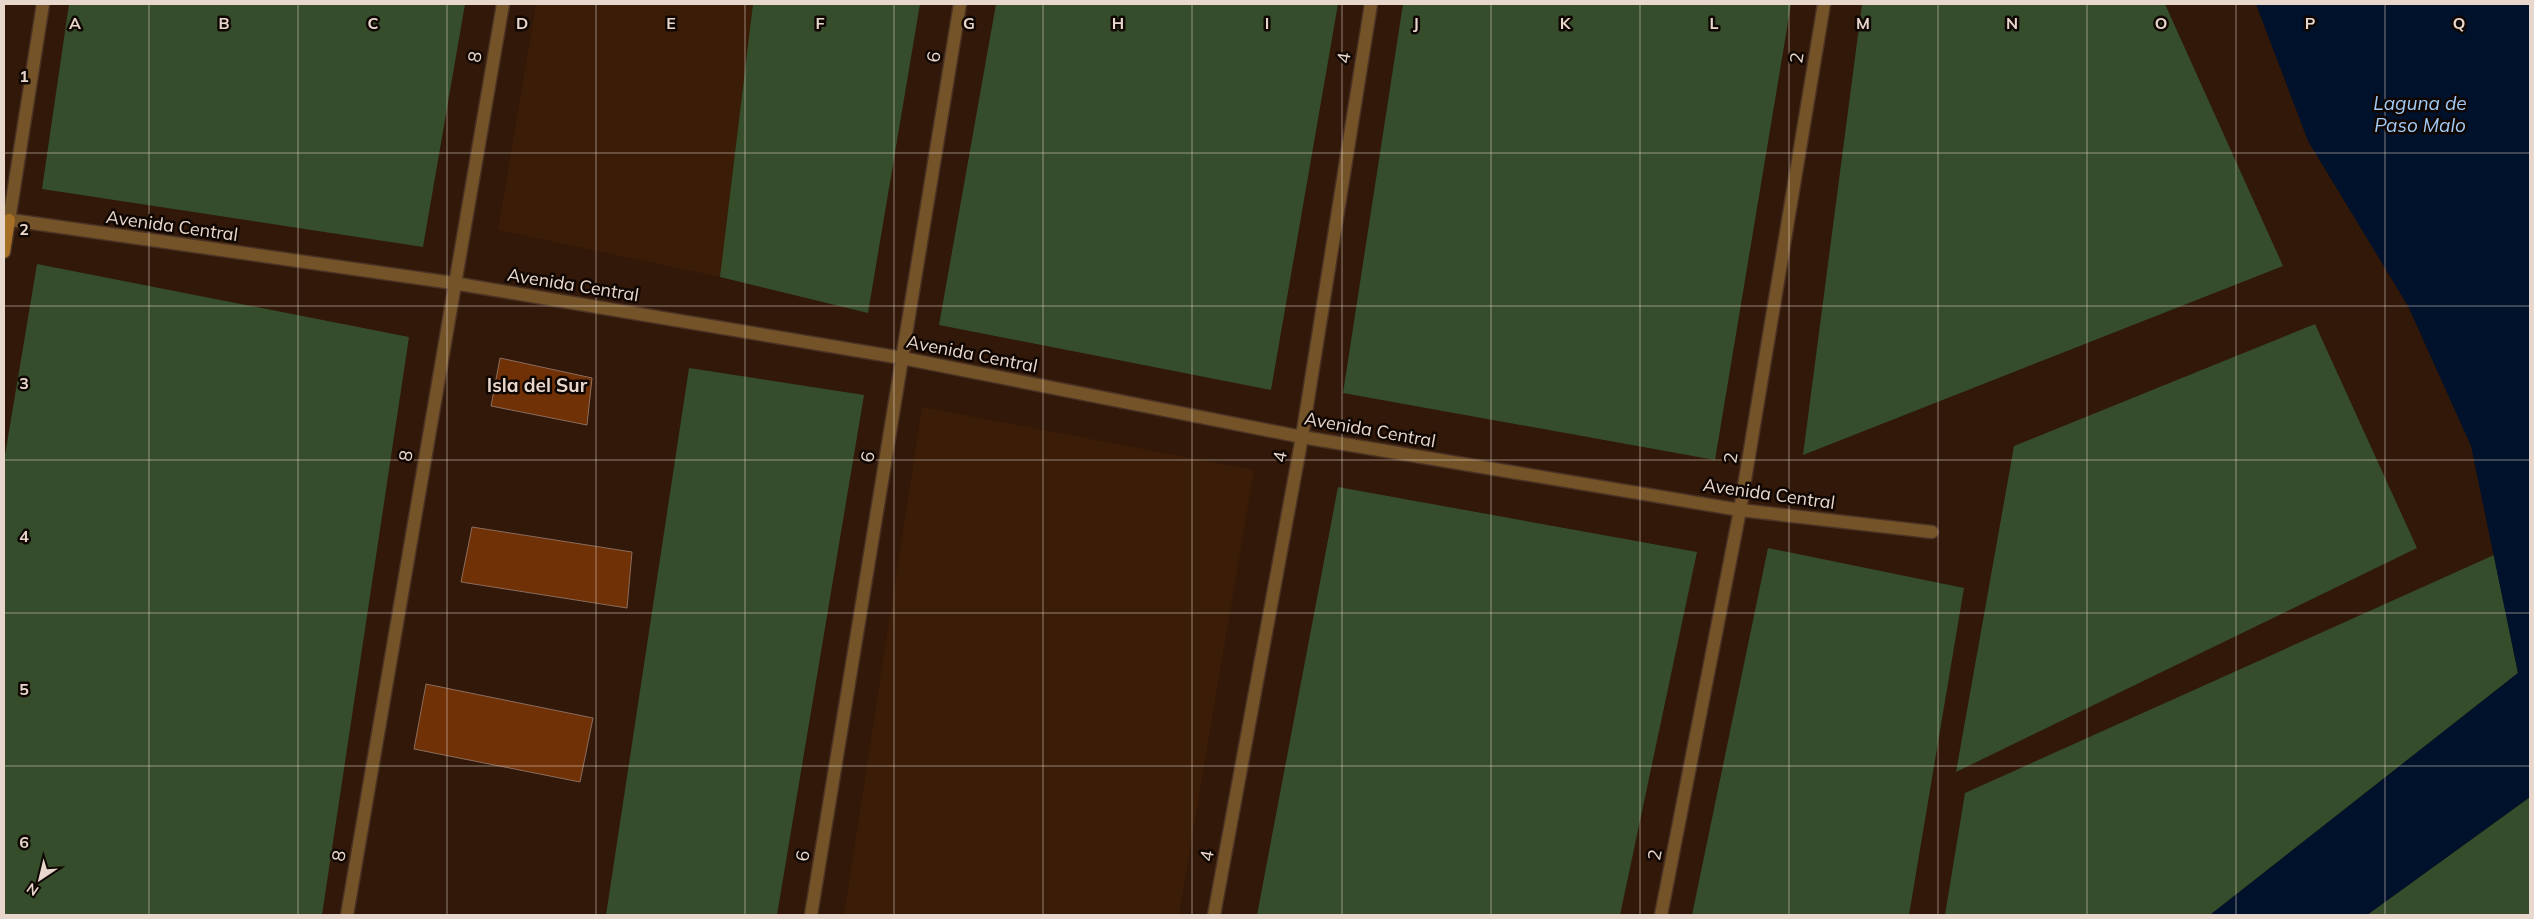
<svg xmlns="http://www.w3.org/2000/svg" width="2534" height="919" font-family="Mulish,sans-serif">
<style>
.built{fill:#3b1c07}
.green{fill:#354d2a}
.water{fill:#00112b}
.building{fill:#703106;stroke:#8c6c5c}
.lines{fill:none;stroke-linecap:round;stroke-linejoin:round}
.street-casing{stroke:#4b3324;stroke-width:15}
.secondary-casing{stroke:#4b3324;stroke-width:15}
.street{stroke:#755329;stroke-width:12}
.secondary{stroke:#a57025;stroke-width:12}
.grid{fill:none;stroke:#e8d7cd;stroke-width:1;stroke-opacity:0.55}
.labels{text-anchor:middle;stroke-width:5;stroke-linejoin:round;paint-order:stroke}
.street-label{font-size:18px;fill:#e8d7cd;stroke:#110702}
.water-label{font-size:19px;font-style:italic;fill:#a1cbf9;stroke:#110702}
.neighbourhood-label{font-size:19px;font-weight:bold;fill:#e8d7cd;stroke:#110702}
.grid-label{font-size:16px;text-anchor:middle;font-weight:bold;fill:#e8d7cd;stroke:#110702;stroke-width:5;stroke-linejoin:round;paint-order:stroke}
</style>
<rect width="100%" height="100%" fill="#311808"/>
<path class="built" d="M 536,4 L 753,4 L 720,277 L 498,230 Z
M 922,407 L 1254,470 L 1179,915 L 844,915 Z"/>
<path class="green" d="M 69,4 L 465,4 L 423,247 L 42,189 Z
M 753,4 L 920,4 L 868,313 L 720,277 Z
M 996,4 L 1338,4 L 1271,390 L 939,325 Z
M 1403,4 L 1791,4 L 1715,460 L 1343,393 Z
M 1862,4 L 2165,4 L 2283,266 L 1803,455 Z
M 37,264 L 409,337 L 322,915 L 4,915 L 4,461 Z
M 2315,324 L 2417,548 L 1956,772 L 2014,446 Z
M 689,368 L 864,395 L 777,915 L 606,915 Z
M 1338,487 L 1697,552 L 1620,915 L 1257,915 Z
M 1768,548 L 1964,588 L 1909,915 L 1692,915 Z
M 2494,555 L 2518,673 L 2210,915 L 1945,915 L 1965,793 Z
M 2530,797 L 2530,915 L 2367,915 Z"/>
<path class="water" d="M 2256,4 L 2530,4 L 2530,797 L 2367,915 L 2210,915 L 2518,673 L 2471,446 L 2408,306 L 2308,141 Z"/>
<path class="building" d="M 500,358 L 592,378 L 587,425 L 491,406 Z
M 472,527 L 632,552 L 627,608 L 461,582 Z
M 426,684 L 593,718 L 580,782 L 414,749 Z"/>
<g class="lines">
<g class="street-casing">
<path id="street" d="M 4,219 L 453,283 L 902,358 L 1302,437 L 1740,510 L 1932,532
M 9,220 L 43,4
M 347,915 L 503,4
M 811,915 L 960,4
M 1214,915 L 1302,437 L 1371,4
M 1661,915 L 1740,510 L 1824,4"/>
</g>
<g class="secondary-casing">
<path id="secondary" d="M 4,252 L 9,220"/>
</g>
<use href="#street" class="street"/>
<use href="#secondary" class="secondary"/>
</g>
<path class="grid" d="M 149,4 L 149,915M 298,4 L 298,915M 447,4 L 447,915M 596,4 L 596,915M 745,4 L 745,915M 894,4 L 894,915M 1043,4 L 1043,915M 1192,4 L 1192,915M 1342,4 L 1342,915M 1491,4 L 1491,915M 1640,4 L 1640,915M 1789,4 L 1789,915M 1938,4 L 1938,915M 2087,4 L 2087,915M 2236,4 L 2236,915M 2385,4 L 2385,915M 4,153 L 2530,153M 4,306 L 2530,306M 4,460 L 2530,460M 4,613 L 2530,613M 4,766 L 2530,766"/>
<g class="labels">
<g class="street-label">
<text transform="translate(475 57) rotate(-80)" y="6">8</text>
<text transform="translate(934 57) rotate(-81)" y="6">6</text>
<text transform="translate(1344 58) rotate(-81)" y="6">4</text>
<text transform="translate(1797 58) rotate(-81)" y="6">2</text>
<text transform="translate(172 226) rotate(8)" y="6">Avenida Central</text>
<text transform="translate(573 285) rotate(9)" y="6">Avenida Central</text>
<text transform="translate(972 354) rotate(11)" y="6">Avenida Central</text>
<text transform="translate(1370 430) rotate(10)" y="6">Avenida Central</text>
<text transform="translate(406 456) rotate(-80)" y="6">8</text>
<text transform="translate(868 457) rotate(-81)" y="6">6</text>
<text transform="translate(1280 457) rotate(-80)" y="6">4</text>
<text transform="translate(1731 458) rotate(-81)" y="6">2</text>
<text transform="translate(1769 494) rotate(8)" y="6">Avenida Central</text>
<text transform="translate(1655 855) rotate(-79)" y="6">2</text>
<text transform="translate(339 856) rotate(-80)" y="6">8</text>
<text transform="translate(803 856) rotate(-81)" y="6">6</text>
<text transform="translate(1207 856) rotate(-80)" y="6">4</text>
</g>
<g class="water-label">
<text x="2420" y="110">Laguna de<tspan x="2420" dy="22">Paso Malo</tspan></text>
</g>
<g class="neighbourhood-label">
<text x="537" y="392">Isla del Sur</text>
</g>
</g>
<g class="grid-label">
<text x="75" y="29">A</text>
<text x="224" y="29">B</text>
<text x="373" y="29">C</text>
<text x="522" y="29">D</text>
<text x="671" y="29">E</text>
<text x="820" y="29">F</text>
<text x="969" y="29">G</text>
<text x="1118" y="29">H</text>
<text x="1267" y="29">I</text>
<text x="1416" y="29">J</text>
<text x="1565" y="29">K</text>
<text x="1714" y="29">L</text>
<text x="1863" y="29">M</text>
<text x="2012" y="29">N</text>
<text x="2161" y="29">O</text>
<text x="2310" y="29">P</text>
<text x="2459" y="29">Q</text>
<text x="24" y="82">1</text>
<text x="24" y="235">2</text>
<text x="24" y="389">3</text>
<text x="24" y="542">4</text>
<text x="24" y="695">5</text>
<text x="24" y="848">6</text>
</g>
<rect width="2534" height="919" fill="none" stroke="#e8d7cd" stroke-width="10"/>
<g transform="translate(40 879) rotate(215)" stroke="#110702" stroke-width="4" paint-order="stroke">
<path d="M0-4L9 19L0 12L-9 19Z" fill="#e8d7cd"/>
<text y="-8" font-size="14" font-weight="bold" text-anchor="middle" fill="#e8d7cd">N</text>
</g>
</svg>
